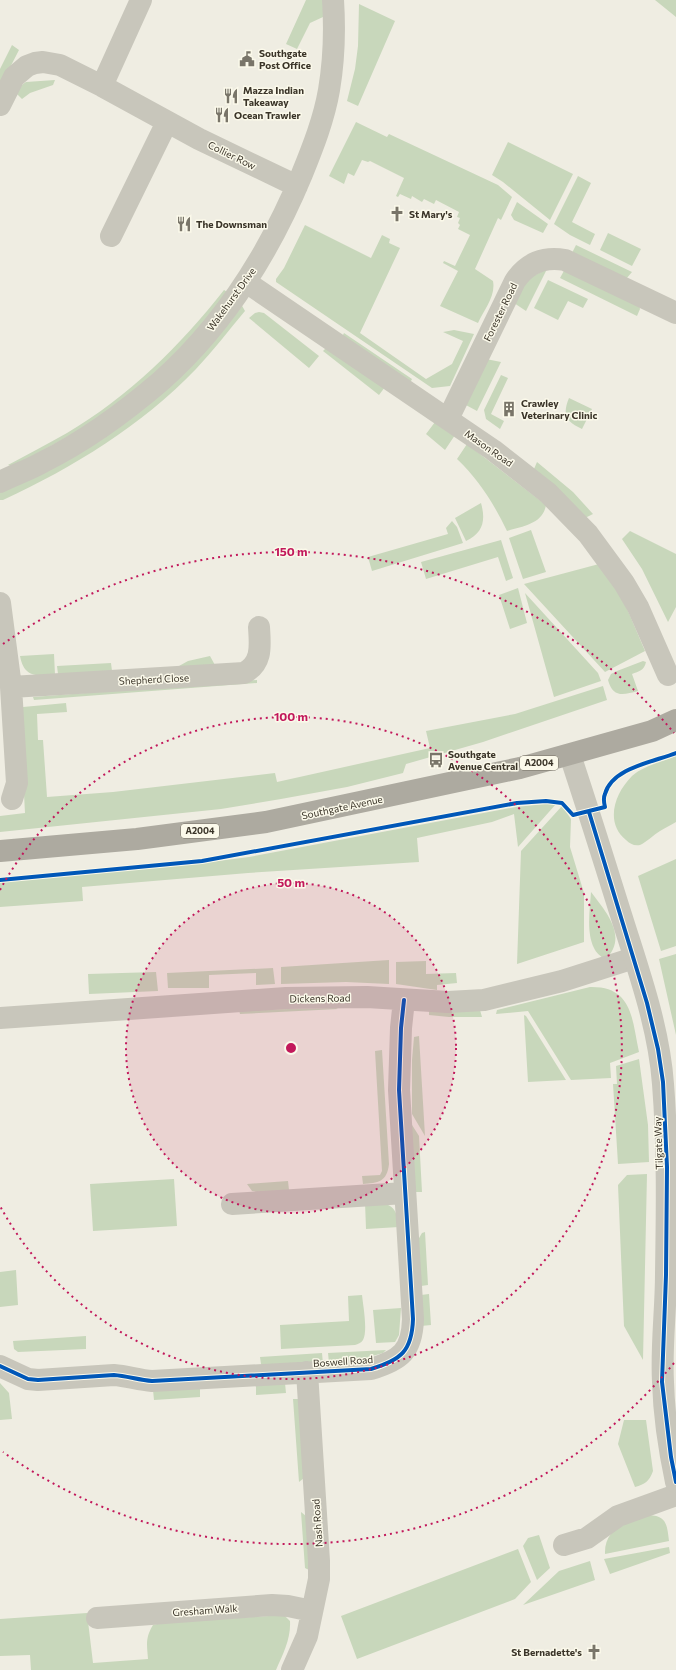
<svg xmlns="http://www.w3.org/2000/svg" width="676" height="1670" font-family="Commissioner,sans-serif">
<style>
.green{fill:#c8d7bb}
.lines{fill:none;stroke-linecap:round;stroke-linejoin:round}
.minor{stroke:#c8c6bb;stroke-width:22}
.tertiary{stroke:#c8c6bb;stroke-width:22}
.primary{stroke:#adaaa0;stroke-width:22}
.cycleway-casing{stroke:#fbf9ea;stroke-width:6}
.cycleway{stroke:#0057b8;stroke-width:4}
.ring{fill:none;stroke:#c2185b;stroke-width:2;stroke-dasharray:2 4}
.labels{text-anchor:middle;stroke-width:3;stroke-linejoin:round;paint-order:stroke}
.shield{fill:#fbf9ea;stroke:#746f62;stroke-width:1}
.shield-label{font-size:9px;font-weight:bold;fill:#3a3428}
.poi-label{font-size:10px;font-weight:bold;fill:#3a3428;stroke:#fbf9ea;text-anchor:start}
.street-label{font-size:10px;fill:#3a3428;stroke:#fbf9ea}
.centre{fill:#c2185b;stroke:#fbf9ea;stroke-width:2}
.ring-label{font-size:12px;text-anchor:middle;font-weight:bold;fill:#c2185b;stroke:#fbf9ea;stroke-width:3;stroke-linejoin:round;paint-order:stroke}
</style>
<rect width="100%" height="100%" fill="#efede2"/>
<path class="green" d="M 306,0 L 326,0 L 326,13 L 323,17 L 310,23 L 297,49 L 286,44 Z
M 655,0 L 676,0 L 676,17 Z
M 359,4 L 395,21 L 358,106 L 347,101 L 355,69 L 358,46 Z
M 12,45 L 19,50 L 0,87 L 0,69 Z
M 55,80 L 53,85 L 30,93 L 22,99 L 16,93 L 23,84 L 26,82 Z
M 356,122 L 387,137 L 389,134 L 498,185 L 512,197 L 501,220 L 498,218 L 475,269 L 493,281 C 496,296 484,310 478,323 L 440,306 L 458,271 L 443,263 L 444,261 L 455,266 L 470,235 L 458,229 L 460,225 L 458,223 L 460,218 L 457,217 L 459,212 L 436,200 L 434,204 L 424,199 L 422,202 L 412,196 L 411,199 L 400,194 L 398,197 L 396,196 L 404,178 L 370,161 L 368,162 L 362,160 L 354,176 L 348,173 L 344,184 L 329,176 Z
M 508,142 L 573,174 L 550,220 L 503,182 L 492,175 Z
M 578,176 L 591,183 L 572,222 L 595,234 L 590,245 L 570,235 L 554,224 Z
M 517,202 L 548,224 L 543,233 L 514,220 L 511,215 Z
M 305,225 L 371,258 L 382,235 L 390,239 L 389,243 L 400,248 L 360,333 L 426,379 L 452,364 L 463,341 L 443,332 L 454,330 L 474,334 L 450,386 L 432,388 L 276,282 L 276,279 L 284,268 Z
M 608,233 L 641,249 L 632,266 L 600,250 Z
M 576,245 L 632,272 L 626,279 L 572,253 Z
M 547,269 L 526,311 L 514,303 L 525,280 Z
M 565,269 L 639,304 L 640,309 L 637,316 L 560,278 Z
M 548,280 L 588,299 L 583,308 L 568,301 L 558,320 L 534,308 Z
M 224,290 L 229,293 L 212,315 L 156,373 L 103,417 L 13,467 L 8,465 C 28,454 48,444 67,433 C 128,397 181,345 224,290 Z
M 241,304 L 245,311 C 229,330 213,351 196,369 C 141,426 74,467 3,500 L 0,500 L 0,492 L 30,479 Z
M 259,312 L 264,313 L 319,356 L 309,368 L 249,318 L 255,313 Z
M 344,333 L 412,379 L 410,383 L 342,337 Z
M 327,347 L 385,387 L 379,395 L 323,351 Z
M 486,359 L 501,362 L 477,411 L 464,404 Z
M 501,375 L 508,378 L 491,414 L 504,421 L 500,429 L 486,419 L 484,410 Z
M 569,398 L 592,409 L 582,429 C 566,422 562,415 569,398 Z
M 435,422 L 455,435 L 445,450 L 426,434 Z
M 467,444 L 546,505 C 543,524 523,526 507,531 C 494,504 479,480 457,459 Z
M 537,462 L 573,492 L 593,514 L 585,518 L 534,469 Z
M 481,503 C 486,521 483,533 466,541 L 455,518 Z
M 452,521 L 457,527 L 463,543 L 372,571 L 368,557 L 448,534 L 446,528 Z
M 531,530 L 546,572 L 523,579 L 509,538 Z
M 630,531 L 676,554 L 676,607 L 668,622 L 642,569 L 622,539 Z
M 501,540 L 513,578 L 506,581 L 498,557 L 426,579 L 421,562 Z
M 599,564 L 620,592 L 645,651 L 605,672 L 524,584 Z
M 518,588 L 527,623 L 510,629 L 499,595 Z
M 525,593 L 598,673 L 601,681 L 554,697 Z
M 54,654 L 55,675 C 37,676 24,678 20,656 Z
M 210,656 L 216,667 L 179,669 L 179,666 L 188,661 Z
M 643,661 L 646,662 C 644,671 639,671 632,674 L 638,691 C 623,695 613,698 608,680 L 611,674 L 617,671 Z
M 111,663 L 112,671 L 58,674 L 57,666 Z
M 257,680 L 257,683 L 34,700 L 33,697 Z
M 603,686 L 607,700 L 483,742 L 406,764 L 403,773 L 347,787 L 281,799 L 221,809 L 0,832 L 0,816 L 25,813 L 20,718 L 23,707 L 66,703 L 67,712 L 37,714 L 38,740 L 43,740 L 47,797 L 113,792 L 275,773 L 277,782 L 430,748 L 426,731 L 515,714 Z
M 676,756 L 676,822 C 671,825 665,828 660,831 C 653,835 647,842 640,845 C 634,846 630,844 626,840 C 605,823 614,794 632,776 C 643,766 662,762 676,756 Z
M 545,804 L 556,804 L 518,847 L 514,814 L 492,822 L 417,838 L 419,862 L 248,873 L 82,887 L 83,901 L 0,907 L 0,882 L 195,864 L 249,857 L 516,807 Z
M 562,806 L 571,819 L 570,847 L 584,893 L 584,942 L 517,964 L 521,851 Z
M 676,859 L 676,946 L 661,951 L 638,876 Z
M 591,892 C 606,912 629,937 605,960 C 601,956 596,953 594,948 C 586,932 590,909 591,892 Z
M 676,954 L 676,1035 L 659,959 Z
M 389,960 L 389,984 L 346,982 L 281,984 L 281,967 Z
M 426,961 L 426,974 L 456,973 L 457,983 L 437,985 L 437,990 L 396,984 L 396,962 Z
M 273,968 L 275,984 L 256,985 L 256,973 L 209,975 L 209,988 L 168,988 L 167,973 Z
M 156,972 L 158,991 L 89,994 L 88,974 Z
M 590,987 C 633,986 632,1020 639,1052 L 610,1063 L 611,1078 L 571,1080 L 528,1011 L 496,1014 L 497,1010 Z
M 336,1008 L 338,1009 L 240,1014 L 239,1010 Z
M 429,1010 L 480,1010 L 482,1017 L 449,1017 L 429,1015 Z
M 524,1015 L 526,1016 L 566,1080 L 528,1082 Z
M 419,1036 L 425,1136 L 412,1114 L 412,1060 L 414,1037 Z
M 382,1050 L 389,1164 C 387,1182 378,1183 363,1184 L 362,1176 L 380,1175 L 382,1171 L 375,1051 Z
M 639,1059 L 648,1125 L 649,1162 L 618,1164 L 613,1084 L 617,1084 L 616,1066 Z
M 407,1117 L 419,1136 L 422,1192 L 414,1192 Z
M 647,1174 L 643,1360 L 624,1326 L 618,1185 L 627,1175 Z
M 174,1179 L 177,1226 L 93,1231 L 90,1184 Z
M 288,1181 L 289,1190 L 257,1192 L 252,1191 L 247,1184 Z
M 365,1202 C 386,1203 397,1202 399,1227 L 366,1229 Z
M 425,1232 L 428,1285 L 421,1286 L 415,1245 L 422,1233 Z
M 16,1270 L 18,1305 L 0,1307 L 0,1272 Z
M 429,1294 L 431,1325 L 421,1326 L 421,1295 Z
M 362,1295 C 363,1305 368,1331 363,1340 C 361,1343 358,1344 355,1345 L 281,1349 L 280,1325 L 349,1321 L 348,1296 Z
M 401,1308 L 399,1335 L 395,1342 L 376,1343 L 373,1310 Z
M 86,1336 L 86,1349 L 18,1352 L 14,1349 L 13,1341 Z
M 386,1350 L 383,1353 L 369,1357 L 370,1361 L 329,1363 L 328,1353 Z
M 322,1353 L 323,1364 L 263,1367 L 261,1364 L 260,1357 Z
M 0,1383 L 9,1393 L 12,1419 L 0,1420 Z
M 285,1383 L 286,1393 L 256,1395 L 256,1385 Z
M 200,1387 L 200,1397 L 154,1400 L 153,1390 Z
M 293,1399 L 300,1399 L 304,1478 L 299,1482 Z
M 624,1420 L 646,1420 L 653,1471 C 649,1482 645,1484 635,1487 L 618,1444 Z
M 301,1512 L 306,1516 L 311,1571 L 305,1568 Z
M 649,1515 C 667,1516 667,1525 669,1541 L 605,1554 C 604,1527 628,1523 649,1515 Z
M 539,1535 L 550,1568 L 537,1580 L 523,1546 L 528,1538 Z
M 669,1547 L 670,1553 L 610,1574 L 604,1559 Z
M 518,1549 L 531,1582 L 515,1599 L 357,1659 L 341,1616 Z
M 590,1561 L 595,1580 L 523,1605 L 559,1571 Z
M 87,1613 L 93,1663 L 148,1659 C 147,1645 145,1638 153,1625 L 161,1623 L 284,1615 L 290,1621 C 291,1639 283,1654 276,1670 L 31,1670 L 30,1655 L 0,1656 L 0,1619 Z"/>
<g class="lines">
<path class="minor" d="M 102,86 L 141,0
M 0,105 L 14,77 L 27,66 L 35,63 L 43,62 L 60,65 L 102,86 L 199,139 L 297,186
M 111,236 L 167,122
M 246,282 L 493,450 L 548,493 L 588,534 L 624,583 L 638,607 L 668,675
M 448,419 L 515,281 C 527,263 544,256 565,260 L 676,313
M 0,482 C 14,475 29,470 43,462 C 85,441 125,412 161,381 C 224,325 270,251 302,174 C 313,147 324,119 329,90 C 334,60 335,30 333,0
M 0,603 L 11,687 L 244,673 C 263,663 260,645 259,627
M 11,687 L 17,783 L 12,799
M 0,1018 L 286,998 L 367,997 L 448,1002 L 484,1000 L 562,981 L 634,958
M 232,1204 L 405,1193
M 0,1366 L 28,1379 L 38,1380 L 114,1375 C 127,1376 139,1380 152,1381 L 371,1369 C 401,1360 412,1351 413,1319 L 399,1090 L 401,1028 L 404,1000
M 564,1545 L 587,1538 L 618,1516 L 676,1495
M 97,1618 L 272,1605 L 288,1606 L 312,1611
M 292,1670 L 307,1636 L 319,1579 L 319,1561 L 307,1372"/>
<path class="tertiary" d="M 570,755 C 588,809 605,864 622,918 C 639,972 659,1028 663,1084 C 668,1147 667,1211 666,1274 C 666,1310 661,1346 663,1382 C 664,1416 669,1449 676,1482"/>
<path class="primary" d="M 0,851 L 137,839 L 266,822 L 520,768 L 652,731 L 676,720"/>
<g class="cycleway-casing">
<path id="cycleway" d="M 589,812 L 647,1003 L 658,1049 L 663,1082 L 667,1167 L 666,1275 L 662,1382 L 671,1457 L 676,1482
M 0,880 L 202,861 L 517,803 L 546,801 L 562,803 L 573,815 L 605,807 C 604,803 603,798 605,794 C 612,768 653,762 676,753
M 0,1366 L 28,1379 L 38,1380 L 114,1375 C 127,1376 139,1380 152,1381 L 371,1369 C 401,1360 412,1351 413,1319 L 399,1090 L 401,1028 L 404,1000"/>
</g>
<use href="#cycleway" class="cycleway"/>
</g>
<circle cx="291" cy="1048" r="165" fill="#c2185b" fill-opacity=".12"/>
<g class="ring">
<circle cx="291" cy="1048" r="165"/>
<path d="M0 890A331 331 0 1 1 0 1206"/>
<path d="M674 1363A496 496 0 0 1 3 1452M3 644A496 496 0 0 1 674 733"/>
</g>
<defs>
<g id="civic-bare" transform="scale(1.2)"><path d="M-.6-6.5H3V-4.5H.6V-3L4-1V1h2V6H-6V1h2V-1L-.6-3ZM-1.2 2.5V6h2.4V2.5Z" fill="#797569" stroke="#fbf9ea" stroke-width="2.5" paint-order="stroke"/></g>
<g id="restaurant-bare" transform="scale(1.2)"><path d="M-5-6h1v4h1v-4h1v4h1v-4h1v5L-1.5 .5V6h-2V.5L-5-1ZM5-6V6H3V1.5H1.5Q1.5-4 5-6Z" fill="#797569" stroke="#fbf9ea" stroke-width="2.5" paint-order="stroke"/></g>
<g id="church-bare" transform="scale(1.2)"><path d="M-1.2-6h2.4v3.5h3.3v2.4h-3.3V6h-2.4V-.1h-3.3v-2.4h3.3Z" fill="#797569" stroke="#fbf9ea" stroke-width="2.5" paint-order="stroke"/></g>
<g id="building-bare" transform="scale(1.2)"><path d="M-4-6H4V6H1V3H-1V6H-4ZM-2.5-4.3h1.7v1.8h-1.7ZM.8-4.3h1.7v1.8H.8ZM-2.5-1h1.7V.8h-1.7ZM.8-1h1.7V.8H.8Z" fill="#797569" stroke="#fbf9ea" stroke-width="2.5" paint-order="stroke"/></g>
<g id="bus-bare" transform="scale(1.2)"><path d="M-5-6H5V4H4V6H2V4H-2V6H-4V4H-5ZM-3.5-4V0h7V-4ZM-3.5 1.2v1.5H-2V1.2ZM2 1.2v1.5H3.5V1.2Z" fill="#797569" stroke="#fbf9ea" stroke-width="2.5" paint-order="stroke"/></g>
</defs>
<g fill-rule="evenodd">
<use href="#civic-bare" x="247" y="59"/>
<use href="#restaurant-bare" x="231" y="96"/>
<use href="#restaurant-bare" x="222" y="115"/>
<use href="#church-bare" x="397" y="214"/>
<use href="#restaurant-bare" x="184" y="224"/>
<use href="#building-bare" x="509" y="409"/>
<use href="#bus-bare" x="436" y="760"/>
<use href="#church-bare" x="594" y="1652"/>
</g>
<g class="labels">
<g class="shield">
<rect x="520" y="756" width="38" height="14" rx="3"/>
<rect x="181" y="824" width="38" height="14" rx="3"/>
</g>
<g class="shield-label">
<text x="539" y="766">A2004</text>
<text x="200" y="834">A2004</text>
</g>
<g class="poi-label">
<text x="259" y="57">Southgate<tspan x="259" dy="12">Post Office</tspan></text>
<text x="243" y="94">Mazza Indian<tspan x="243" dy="12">Takeaway</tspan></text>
<text x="234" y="119">Ocean Trawler</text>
<text x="409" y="218">St Mary's</text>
<text x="196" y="228">The Downsman</text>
<text x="521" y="407">Crawley<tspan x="521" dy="12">Veterinary Clinic</tspan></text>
<text x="448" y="758">Southgate<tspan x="448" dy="12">Avenue Central</tspan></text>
<text x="582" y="1656" text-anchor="end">St Bernadette's</text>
</g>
<g class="street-label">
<text transform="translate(232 155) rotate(26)" y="4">Collier Row</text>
<text transform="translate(231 299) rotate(-54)" y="4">Wakehurst Drive</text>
<text transform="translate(500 312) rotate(-64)" y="4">Forester Road</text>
<text transform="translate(489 448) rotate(35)" y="4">Mason Road</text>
<text transform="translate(154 679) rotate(-3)" y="4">Shepherd Close</text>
<text transform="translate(342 807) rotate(-12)" y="4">Southgate Avenue</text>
<text transform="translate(320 998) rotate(-1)" y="4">Dickens Road</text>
<text transform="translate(658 1143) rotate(-92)" y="4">Tilgate Way</text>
<text transform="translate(343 1361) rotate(-4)" y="4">Boswell Road</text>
<text transform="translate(317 1523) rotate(-94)" y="4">Nash Road</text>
<text transform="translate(205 1610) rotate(-4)" y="4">Gresham Walk</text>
</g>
</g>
<circle cx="291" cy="1048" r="6" class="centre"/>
<g class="ring-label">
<text x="291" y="556">150 m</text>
<text x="291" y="721">100 m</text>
<text x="291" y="887">50 m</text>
</g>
</svg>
